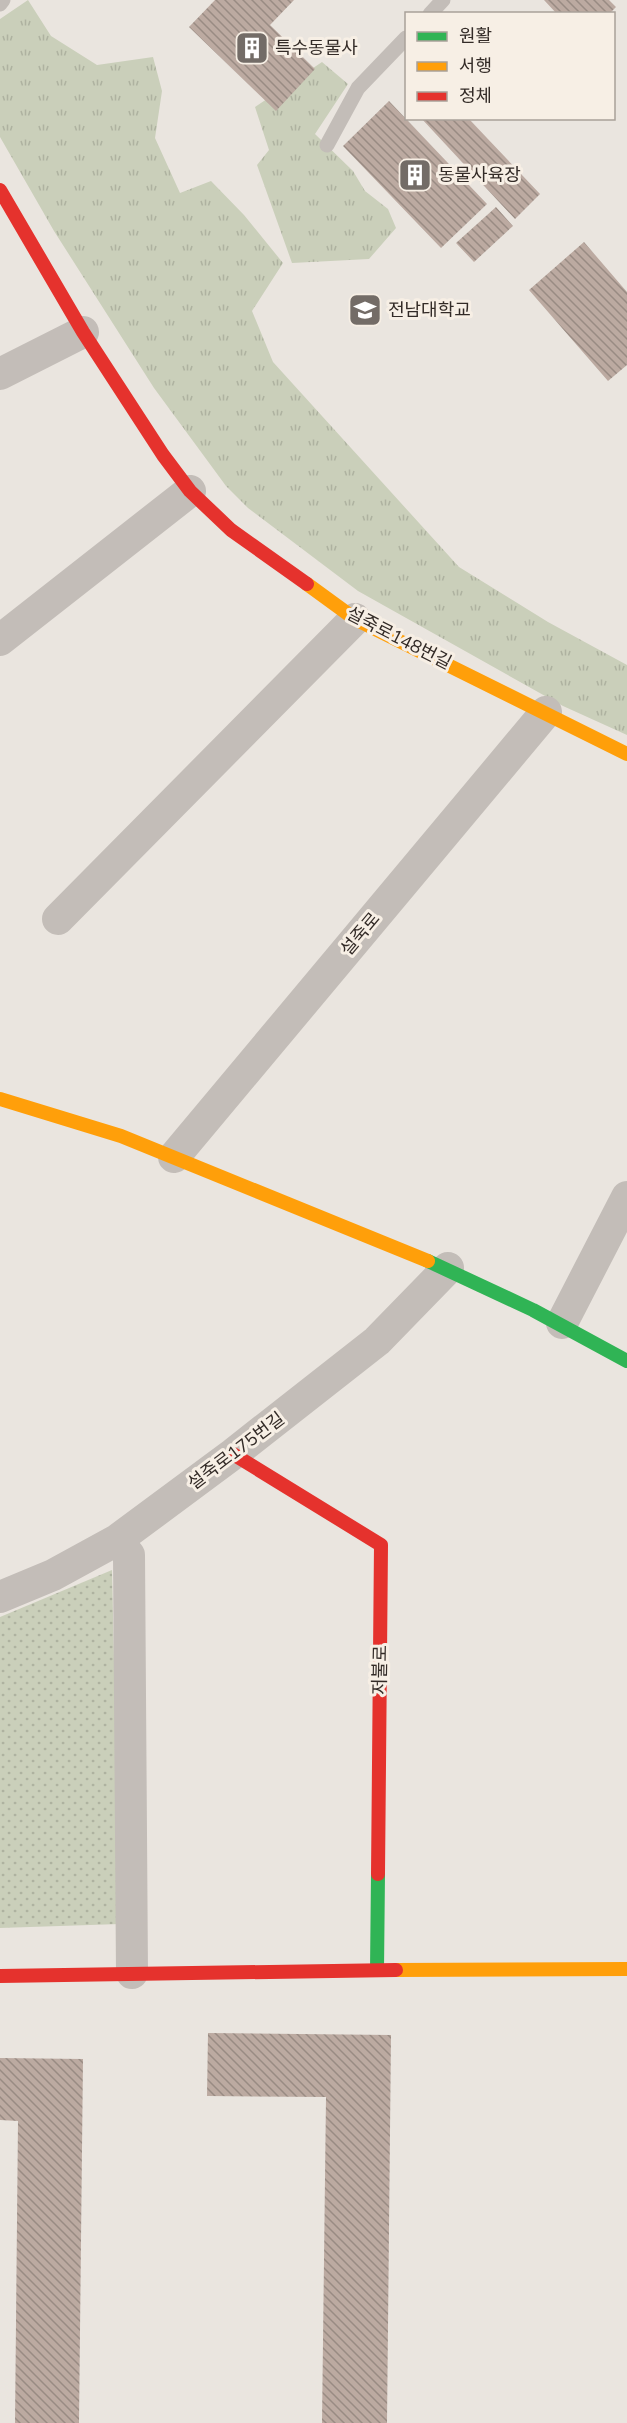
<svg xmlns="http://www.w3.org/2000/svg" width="627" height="2423" font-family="'Nunito Sans','Noto Sans KR',sans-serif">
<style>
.grass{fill:url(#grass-tufts)}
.park{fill:url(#park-dots)}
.building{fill:url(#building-back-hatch)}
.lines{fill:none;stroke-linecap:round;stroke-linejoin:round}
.lane{stroke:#c3bdb8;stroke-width:15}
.street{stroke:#c3bdb8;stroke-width:32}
.fast{stroke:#30b455;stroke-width:14}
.slow{stroke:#ff9f0a;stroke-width:14}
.jam{stroke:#e5322d;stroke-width:14}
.labels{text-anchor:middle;stroke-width:6;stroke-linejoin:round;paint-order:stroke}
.poi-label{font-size:18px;fill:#332b27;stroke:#f7efe5;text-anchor:start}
.street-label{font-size:18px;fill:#332b27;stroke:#f7efe5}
</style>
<defs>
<pattern id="grass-tufts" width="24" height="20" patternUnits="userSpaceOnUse" patternTransform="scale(1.5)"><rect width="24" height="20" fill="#cacfba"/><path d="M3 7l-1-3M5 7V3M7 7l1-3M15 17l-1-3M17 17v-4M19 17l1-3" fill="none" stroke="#aeb2a0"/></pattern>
<pattern id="park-dots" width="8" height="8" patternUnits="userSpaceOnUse" patternTransform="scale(1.5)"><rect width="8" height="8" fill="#cacfba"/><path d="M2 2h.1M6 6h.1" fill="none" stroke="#aeb2a0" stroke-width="1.8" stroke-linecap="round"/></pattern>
<pattern id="building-back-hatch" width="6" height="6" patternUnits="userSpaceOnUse" patternTransform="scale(1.5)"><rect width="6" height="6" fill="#bcaaa1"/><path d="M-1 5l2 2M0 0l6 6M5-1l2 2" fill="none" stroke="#998b83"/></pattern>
</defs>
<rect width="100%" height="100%" fill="#eae5df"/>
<path class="grass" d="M 28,0 L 51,36 L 97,65 L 153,57 L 162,91 L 155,138 L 180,193 L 211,181 L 244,215 L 283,263 L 252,311 L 273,362 L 459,567 L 548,622 L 627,665 L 627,735 L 563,706 L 358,591 L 248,508 L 226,486 L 154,388 L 54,231 L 0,137 L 0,19 Z
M 322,62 L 348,84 L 315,134 L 353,171 L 365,191 L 388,209 L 396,228 L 369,259 L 292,263 L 257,165 L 269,150 L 255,107 Z"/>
<path class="park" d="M 112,1570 L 120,1924 L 0,1928 L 0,1617 Z"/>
<path class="building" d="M 215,0 L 294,0 L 270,25 L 315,69 L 276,111 L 189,27 Z
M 544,0 L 609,0 L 616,7 L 609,14 L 557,14 Z
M 389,101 L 487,204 L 441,248 L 343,146 Z
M 421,118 L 468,118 L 540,194 L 515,219 Z
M 496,207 L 513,226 L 474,262 L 456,243 Z
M 584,242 L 627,292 L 627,365 L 608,381 L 529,290 Z
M 208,2033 L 391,2035 L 387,2423 L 322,2423 L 326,2097 L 207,2096 Z
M 0,2058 L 83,2059 L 79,2423 L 15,2423 L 18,2121 L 0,2120 Z"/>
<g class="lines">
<path class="lane" d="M 0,4 L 3,0
M 430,14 L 443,0
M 327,145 L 358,88 L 406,38"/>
<path class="street" d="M 0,374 L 83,332
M 0,640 L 190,491
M 58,919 L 355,619
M 174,1157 L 546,712
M 562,1323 L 627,1197
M 117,1540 L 129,1555 L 132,1973
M 0,1597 L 53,1575 L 117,1540 L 233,1454 L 377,1341 L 448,1268"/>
<path class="fast" d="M 428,1261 L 533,1310 L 627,1361
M 377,1970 L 378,1874"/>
<path class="slow" d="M 307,584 L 355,619 L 627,754
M 0,1099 L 121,1136 L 428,1261
M 396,1970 L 627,1969"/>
<path class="jam" d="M 0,190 L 83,332 L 163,455 L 190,491 L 231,530 L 307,584
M 233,1454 L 381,1545 L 378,1874
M 0,1976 L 396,1970"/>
</g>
<defs>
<g id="building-square" transform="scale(1.725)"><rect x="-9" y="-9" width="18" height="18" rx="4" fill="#736c67" stroke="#f7efe5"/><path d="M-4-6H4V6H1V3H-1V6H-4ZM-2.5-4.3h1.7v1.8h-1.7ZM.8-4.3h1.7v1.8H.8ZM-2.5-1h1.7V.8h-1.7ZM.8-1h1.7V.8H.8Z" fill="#fff"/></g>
<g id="university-square" transform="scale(1.725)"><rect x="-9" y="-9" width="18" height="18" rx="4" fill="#736c67" stroke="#f7efe5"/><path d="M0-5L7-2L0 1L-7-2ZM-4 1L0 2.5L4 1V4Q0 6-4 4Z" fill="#fff"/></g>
</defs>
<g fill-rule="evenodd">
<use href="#building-square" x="252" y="48"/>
<use href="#building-square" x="415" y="175"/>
<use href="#university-square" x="365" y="310"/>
</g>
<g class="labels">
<g class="poi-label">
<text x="275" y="54">특수동물사</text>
<text x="438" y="181">동물사육장</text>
<text x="388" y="316">전남대학교</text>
</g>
<g class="street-label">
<text transform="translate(399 638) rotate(27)" y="6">설죽로148번길</text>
<text transform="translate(360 934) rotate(-50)" y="6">설죽로</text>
<text transform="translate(236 1451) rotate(-37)" y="6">설죽로175번길</text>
<text transform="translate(380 1670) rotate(-89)" y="6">저불로</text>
</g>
</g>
<rect x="405" y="12" width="210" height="108" fill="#f7efe5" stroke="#a9a199" stroke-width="1.5"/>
<rect x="417" y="32" width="30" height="9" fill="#30b455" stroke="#a9a199" stroke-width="1.5"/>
<text x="459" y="42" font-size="18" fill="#332b27">원활</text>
<rect x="417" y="62" width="30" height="9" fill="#ff9f0a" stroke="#a9a199" stroke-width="1.5"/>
<text x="459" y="72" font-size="18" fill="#332b27">서행</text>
<rect x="417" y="92" width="30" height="9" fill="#e5322d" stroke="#a9a199" stroke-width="1.5"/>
<text x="459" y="102" font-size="18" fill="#332b27">정체</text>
</svg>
